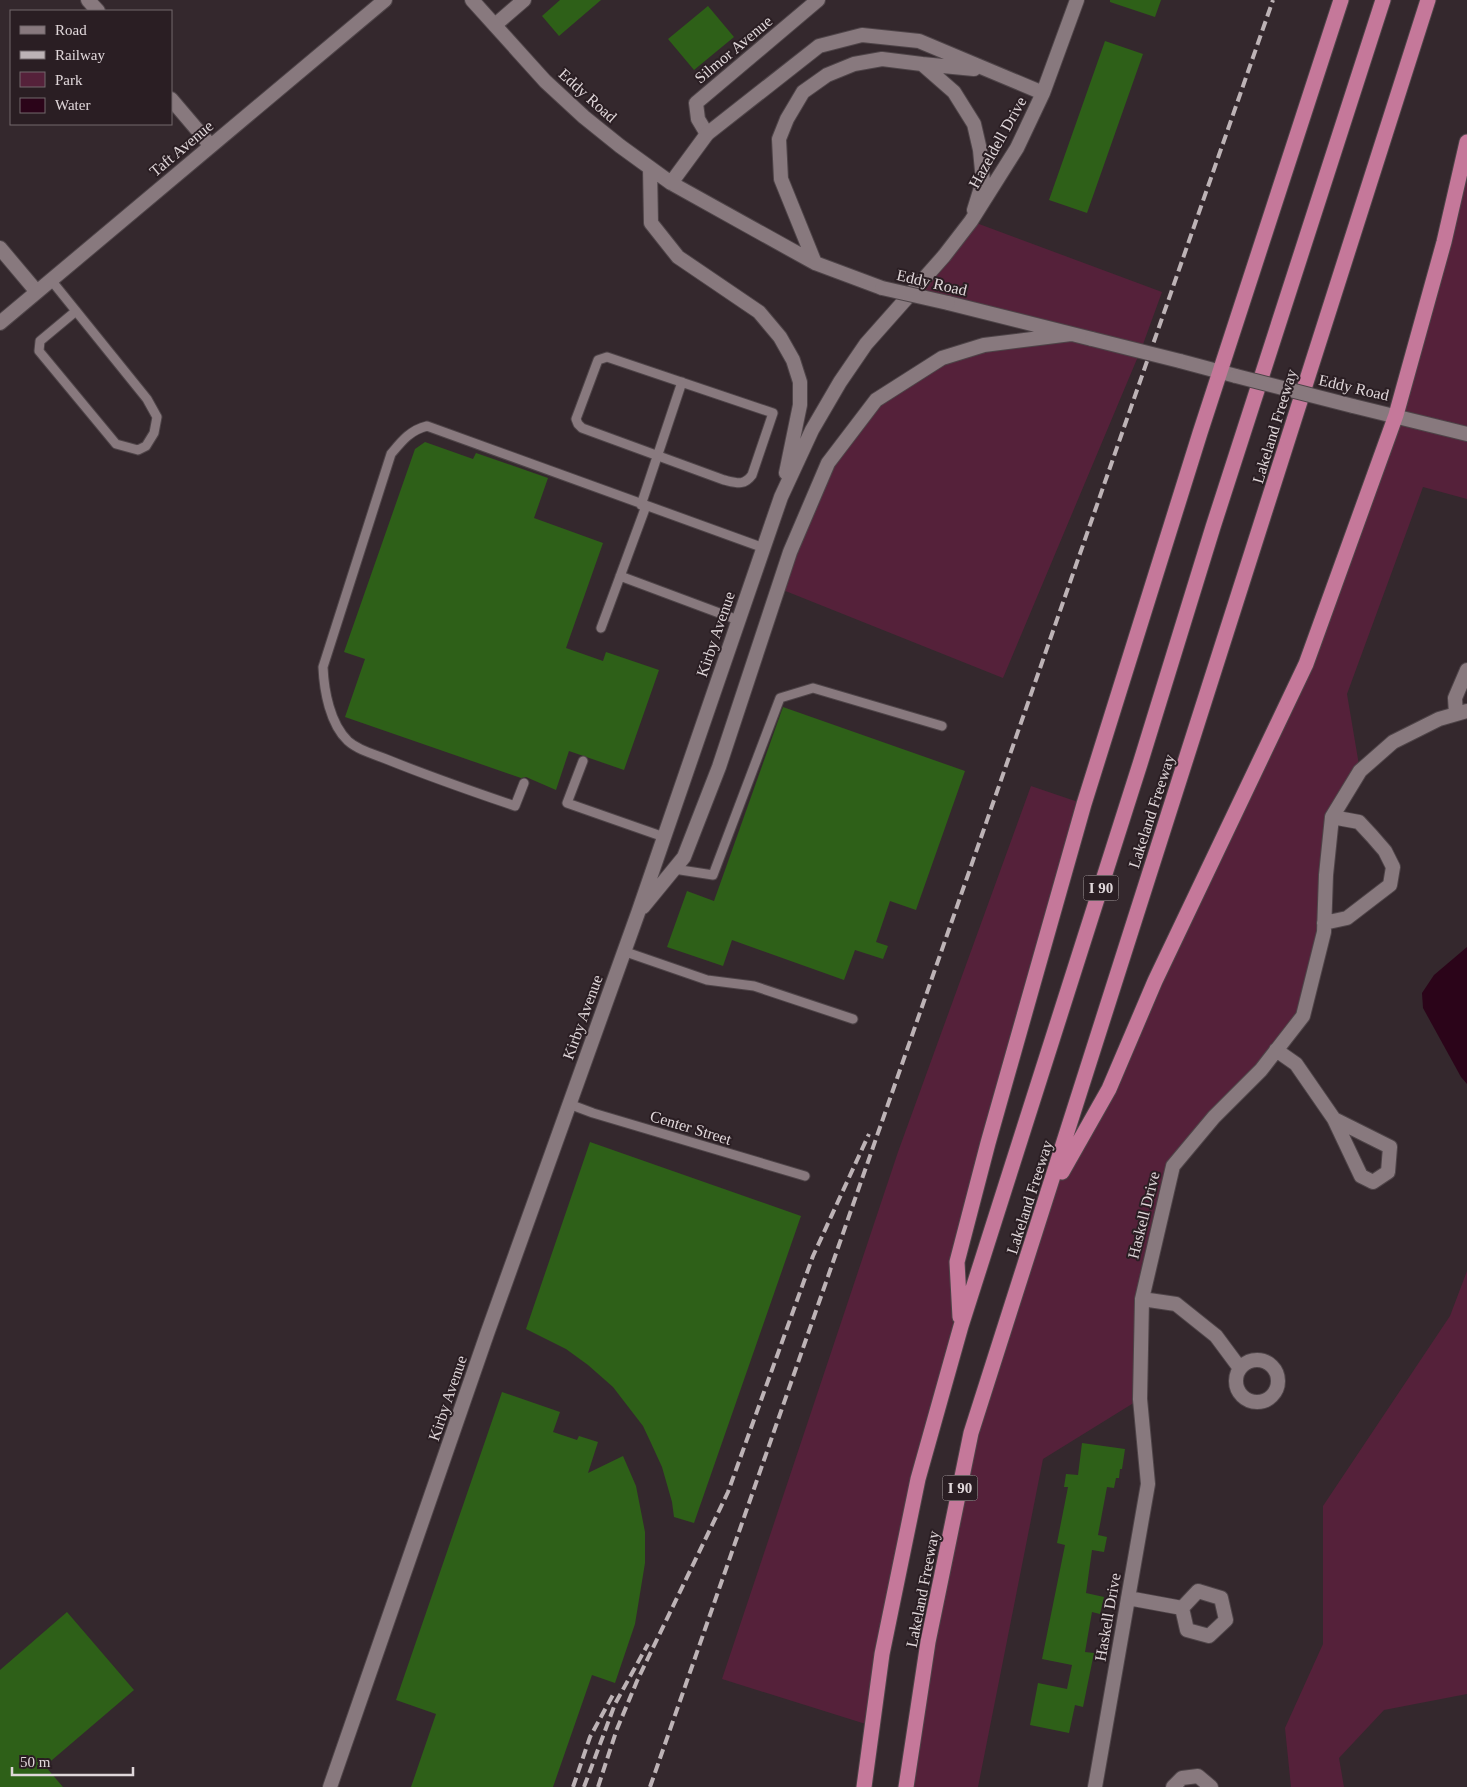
<svg xmlns="http://www.w3.org/2000/svg" width="1467" height="1787" font-family="Georgia,serif">
<style>
.green{fill:#55213a}
.water{fill:#2b0419}
.building{fill:#2e6018}
.lines{fill:none;stroke-linecap:round;stroke-linejoin:round}
.service-casing{stroke:#4e4448;stroke-width:11}
.minor-casing{stroke:#4e4448;stroke-width:16}
.tertiary-casing{stroke:#4e4448;stroke-width:16}
.motorway-casing{stroke:#4e4448;stroke-width:17}
.service{stroke:#88797e;stroke-width:9}
.minor{stroke:#88797e;stroke-width:14}
.tertiary{stroke:#88797e;stroke-width:14}
.motorway{stroke:#c5789a;stroke-width:15}
.rail{stroke:#bdb3b6;stroke-width:4;stroke-dasharray:10 5;stroke-linecap:butt}
.tertiary-bridge-casing{stroke:#4e4448;stroke-width:16;stroke-linecap:butt}
.tertiary-bridge{stroke:#88797e;stroke-width:14}
.labels{text-anchor:middle;stroke-width:4;stroke-linejoin:round;paint-order:stroke}
.shield{fill:#2a1e23;stroke:#a9a0a3;stroke-width:1}
.shield-label{font-size:15px;font-weight:bold;fill:#e0d7da}
.street-label{font-size:16px;fill:#e0d7da;stroke:#2a1e23}
</style>
<rect width="100%" height="100%" fill="#34282d"/>
<path class="green" d="M 1467,142 L 1467,499 L 1423,487 L 1347,694 L 1360,771 L 1332,817 L 1324,932 L 1303,1016 L 1173,1166 L 1144,1282 L 1140,1399 L 1043,1459 L 978,1787 L 906,1787 L 971,1433 L 1047,1197 L 1109,1089 L 1306,664 L 1396,415 Z
M 971,221 L 1162,292 L 1142,347 L 1003,678 L 778,588 L 828,463 L 876,400 L 942,358 L 1070,334 L 909,294 Z
M 1031,786 L 1084,804 L 957,1262 L 961,1326 L 918,1479 L 872,1726 L 722,1679 L 898,1152 Z
M 1467,1271 L 1467,1694 L 1384,1710 L 1339,1758 L 1344,1787 L 1291,1787 L 1285,1728 L 1323,1644 L 1323,1506 L 1450,1316 Z"/>
<path class="water" d="M 1467,947 L 1467,1084 L 1461,1077 L 1423,1008 L 1422,993 L 1434,975 Z"/>
<path class="building" d="M 560,0 L 601,0 L 559,36 L 542,16 Z
M 1110,0 L 1161,0 L 1155,17 L 1110,2 Z
M 708,6 L 734,37 L 694,70 L 668,39 Z
M 1105,41 L 1143,54 L 1087,213 L 1049,200 Z
M 425,442 L 473,459 L 476,453 L 548,478 L 534,518 L 603,543 L 566,648 L 603,661 L 606,652 L 659,670 L 624,770 L 569,751 L 556,790 L 526,777 L 521,778 L 345,717 L 365,659 L 344,652 L 415,449 Z
M 783,707 L 965,771 L 916,910 L 890,901 L 876,942 L 888,946 L 883,959 L 855,950 L 844,980 L 732,940 L 723,966 L 667,947 L 687,891 L 714,901 Z
M 590,1142 L 801,1216 L 694,1523 L 674,1517 L 672,1502 L 662,1467 L 651,1443 L 643,1426 L 613,1387 L 588,1365 L 566,1349 L 526,1329 Z
M 502,1392 L 560,1412 L 553,1432 L 577,1440 L 579,1436 L 598,1442 L 588,1473 L 623,1456 L 636,1486 L 645,1532 L 645,1563 L 635,1624 L 615,1683 L 592,1675 L 553,1787 L 411,1787 L 436,1714 L 396,1700 Z
M 1082,1443 L 1125,1449 L 1122,1469 L 1120,1469 L 1119,1478 L 1116,1478 L 1114,1488 L 1107,1487 L 1098,1535 L 1107,1537 L 1104,1552 L 1092,1550 L 1086,1593 L 1104,1597 L 1100,1614 L 1092,1612 L 1085,1652 L 1094,1653 L 1083,1707 L 1075,1705 L 1069,1733 L 1030,1725 L 1038,1683 L 1067,1689 L 1072,1665 L 1042,1659 L 1065,1545 L 1057,1543 L 1068,1487 L 1064,1487 L 1066,1474 L 1078,1475 Z
M 67,1612 L 134,1690 L 45,1766 L 63,1787 L 0,1787 L 0,1670 Z"/>
<g class="lines">
<g class="service-casing">
<path id="service" d="M 51,280 L 147,399 L 157,417 L 154,433 L 146,446 L 138,450 L 116,444 L 39,351 L 40,341 L 76,311
M 607,357 L 773,413 L 752,475 C 744,486 737,483 724,480 L 582,428 L 578,424 L 576,419 L 598,360 Z
M 641,505 L 682,382
M 620,576 L 738,620
M 601,628 L 646,506
M 583,761 L 567,803 L 664,837
M 524,783 L 515,806 C 471,791 428,776 386,759 C 373,754 358,750 348,741 C 330,724 324,691 323,667 L 391,454 C 401,442 410,430 427,426 L 764,548
M 674,869 L 713,875 L 780,698 L 813,688 L 942,726
M 623,951 L 707,980 L 754,986 L 853,1019
M 569,1104 L 593,1113 L 805,1176"/>
</g>
<g class="minor-casing">
<path id="minor" d="M 88,0 L 98,11
M 495,25 L 524,0
M 171,99 L 211,146
M 707,134 L 698,119 L 696,103 L 818,0
M 0,248 L 37,292
M 0,323 L 385,0
M 1456,714 L 1455,698 L 1467,670
M 1324,923 L 1347,918 L 1390,885 L 1393,867 L 1385,851 L 1372,836 L 1359,822 L 1332,817
M 1276,1050 L 1296,1064 L 1334,1119 L 1361,1176 L 1373,1182 L 1388,1172 L 1390,1147 L 1334,1119
M 1142,1299 L 1176,1304 L 1216,1336 L 1239,1367
M1236 1381a21 21 0 1 1 42 0a21 21 0 1 1-42 0Z
M 1198,1591 L 1221,1598 L 1226,1620 L 1209,1636 L 1187,1630 L 1182,1608 Z
M 1128,1598 L 1182,1608
M 1095,1787 L 1148,1484 L 1140,1399 L 1142,1299 L 1173,1166 L 1214,1117 L 1261,1070 L 1303,1016 L 1324,932 L 1326,875 L 1332,817 L 1360,771 L 1393,742 L 1439,719 L 1467,711
M 1173,1787 L 1182,1778 L 1198,1776 L 1211,1787"/>
</g>
<g class="tertiary-casing">
<path id="tertiary" d="M 472,0 L 545,81 L 584,117 L 620,146 L 671,183 L 815,263 L 882,288
M 922,64 L 974,69
M 650,168 L 651,223 L 678,257 L 759,312 L 780,337 L 793,360 L 800,382 L 800,405 L 786,473
M 671,183 L 707,134 L 819,46 L 862,35 L 919,41 L 1043,93
M 815,263 L 781,179 L 779,139 L 787,119 L 803,92 L 827,75 L 854,64 L 882,59 L 922,64 L 954,92 L 974,124 L 980,150 L 983,181 L 974,210
M 948,303 L 1092,339
M 1180,361 L 1236,376
M 1353,406 L 1467,434
M 643,907 L 684,857 L 719,767 L 790,552 L 828,463 L 876,400 L 942,358 L 984,345 L 1071,334
M 330,1787 L 487,1334 L 638,913 L 781,497 L 812,430 L 840,382 L 866,344 L 944,256 L 971,221 L 1017,148 L 1043,93 L 1077,0"/>
</g>
<g class="motorway-casing">
<path id="motorway" d="M 1062,1172 L 1109,1089 L 1155,981 L 1306,664 L 1396,415 L 1444,242 L 1467,142
M 960,1317 L 957,1262 L 988,1143 L 1084,804 L 1200,433 L 1341,0
M 864,1787 L 882,1654 L 918,1479 L 961,1326 L 1140,764 L 1213,527 L 1383,0
M 906,1787 L 928,1642 L 971,1433 L 1428,0"/>
</g>
<use href="#service" class="service"/>
<use href="#minor" class="minor"/>
<use href="#tertiary" class="tertiary"/>
<use href="#motorway" class="motorway"/>
<path class="rail" d="M 573,1787 L 590,1737 L 614,1693
M 584,1787 L 615,1704 L 648,1644
M 598,1787 L 617,1729 L 637,1681 L 728,1492 L 813,1256 L 869,1134
M 650,1787 L 1273,0"/>
<g class="tertiary-bridge-casing">
<path id="tertiary-bridge" d="M 882,288 L 948,303
M 1092,339 L 1180,361
M 1236,376 L 1353,406"/>
</g>
<use href="#tertiary-bridge" class="tertiary-bridge"/>
</g>
<g class="labels">
<g class="shield">
<rect x="1083.5" y="875.5" width="35" height="25" rx="4"/>
<rect x="942.5" y="1475.5" width="35" height="25" rx="4"/>
</g>
<g class="shield-label">
<text x="1101" y="893">I 90</text>
<text x="960" y="1493">I 90</text>
</g>
<g class="street-label">
<text transform="translate(733 49) rotate(-40)" y="6">Silmor Avenue</text>
<text transform="translate(588 95) rotate(42)" y="6">Eddy Road</text>
<text transform="translate(997 142) rotate(-61)" y="6">Hazeldell Drive</text>
<text transform="translate(181 148) rotate(-40)" y="6">Taft Avenue</text>
<text transform="translate(932 282) rotate(13)" y="6">Eddy Road</text>
<text transform="translate(1354 387) rotate(13)" y="6">Eddy Road</text>
<text transform="translate(1274 426) rotate(-73)" y="6">Lakeland Freeway</text>
<text transform="translate(715 634) rotate(-71)" y="6">Kirby Avenue</text>
<text transform="translate(1151 811) rotate(-72)" y="6">Lakeland Freeway</text>
<text transform="translate(582 1017) rotate(-70)" y="6">Kirby Avenue</text>
<text transform="translate(691 1127) rotate(17)" y="6">Center Street</text>
<text transform="translate(1029 1197) rotate(-72)" y="6">Lakeland Freeway</text>
<text transform="translate(1143 1215) rotate(-76)" y="6">Haskell Drive</text>
<text transform="translate(447 1398) rotate(-71)" y="6">Kirby Avenue</text>
<text transform="translate(922 1589) rotate(-79)" y="6">Lakeland Freeway</text>
<text transform="translate(1107 1617) rotate(-80)" y="6">Haskell Drive</text>
</g>
</g>
<rect x="10" y="10" width="162" height="115" fill="#2a1e23" stroke="#73686c"/>
<rect x="20" y="26" width="25" height="8" fill="#88797e" stroke="#73686c"/>
<text x="55" y="35" font-size="15" fill="#e0d7da">Road</text>
<rect x="20" y="51" width="25" height="8" fill="#bdb3b6" stroke="#73686c"/>
<text x="55" y="60" font-size="15" fill="#e0d7da">Railway</text>
<rect x="20" y="72" width="25" height="15" fill="#55213a" stroke="#73686c"/>
<text x="55" y="85" font-size="15" fill="#e0d7da">Park</text>
<rect x="20" y="98" width="25" height="15" fill="#2b0419" stroke="#73686c"/>
<text x="55" y="110" font-size="15" fill="#e0d7da">Water</text>
<path d="M12 1767v8h121v-8" fill="none" stroke="#e0d7da" stroke-width="2.5"/>
<text x="20" y="1767" font-size="15" fill="#e0d7da" stroke="#2a1e23" stroke-width="4" paint-order="stroke">50 m</text>
</svg>
